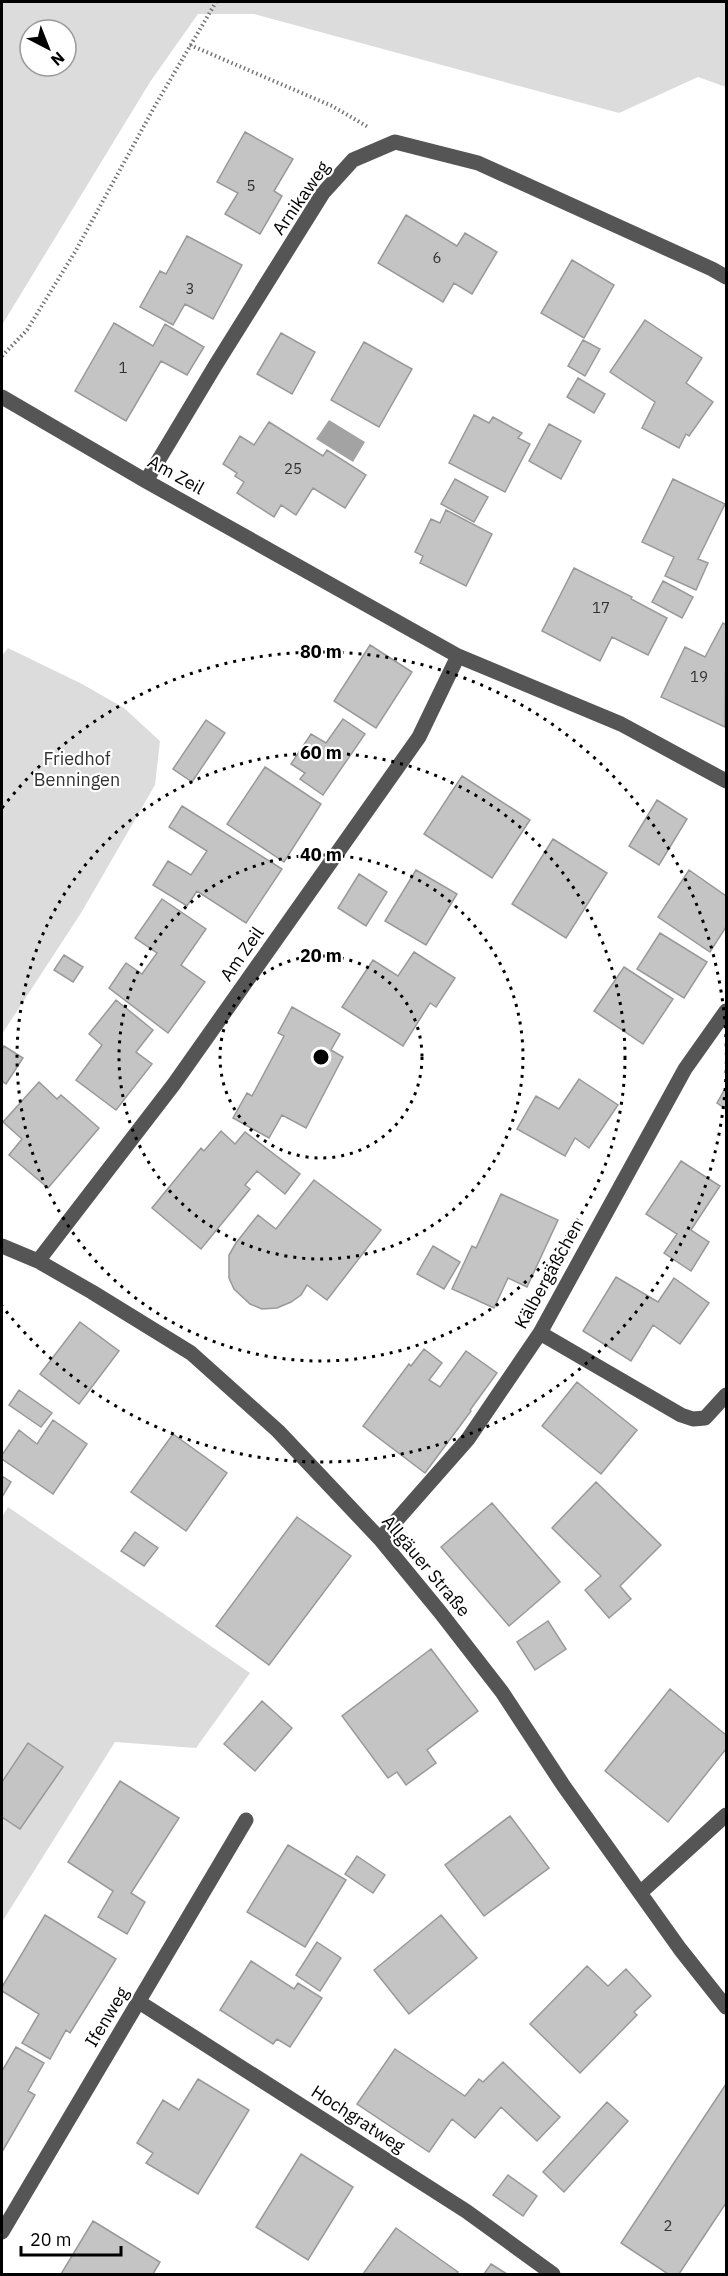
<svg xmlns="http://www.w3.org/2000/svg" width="728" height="2276" font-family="'IBM Plex Sans',sans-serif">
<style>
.green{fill:#dcdcdc;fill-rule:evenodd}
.water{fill:#a3a3a3}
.building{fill:#c4c4c4;stroke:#999;stroke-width:1.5}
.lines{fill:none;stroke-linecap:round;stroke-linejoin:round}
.path{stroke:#777;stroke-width:4;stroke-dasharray:1.5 3;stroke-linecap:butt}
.minor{stroke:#555;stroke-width:15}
.ring{fill:none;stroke:#000;stroke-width:3;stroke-dasharray:3 6}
.labels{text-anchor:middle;stroke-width:4.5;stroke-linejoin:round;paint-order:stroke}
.number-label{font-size:15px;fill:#313131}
.street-label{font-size:18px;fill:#000;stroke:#fff}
.park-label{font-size:18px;fill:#333;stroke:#fff}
.centre{fill:#000;stroke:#fff;stroke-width:3}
.ring-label{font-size:18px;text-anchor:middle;font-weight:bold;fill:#000;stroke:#fff;stroke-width:4.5;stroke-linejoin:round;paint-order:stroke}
</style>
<rect width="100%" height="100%" fill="#fff"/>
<path class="green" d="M 2,2 L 726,2 L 726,87 L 698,77 L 619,113 L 254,14 L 198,14 L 150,82 L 2,325 ZM 30,30 L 66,30 L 66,66 L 30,66 Z
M 8,648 L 82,684 L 124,708 L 160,741 L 155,785 L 81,913 L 2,1034 L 2,656 Z
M 8,1507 L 250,1673 L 196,1748 L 115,1742 L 2,1922 L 2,1517 Z"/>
<path class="water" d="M 329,420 L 365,442 L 353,462 L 316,439 Z"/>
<path class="building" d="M 245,132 L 293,159 L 274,191 L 282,196 L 260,234 L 225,214 L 238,193 L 217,182 Z
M 406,215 L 457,246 L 465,233 L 497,252 L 472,294 L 454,283 L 443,302 L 378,263 Z
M 187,236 L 242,265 L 213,319 L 185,304 L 173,325 L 140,307 L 160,271 L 166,274 Z
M 572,260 L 614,285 L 584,338 L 541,313 Z
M 645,320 L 702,358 L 686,383 L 713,402 L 689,436 L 686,434 L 679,448 L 642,428 L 655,402 L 610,372 Z
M 114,323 L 153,346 L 165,324 L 204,347 L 187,375 L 161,361 L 126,421 L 75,391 Z
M 281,333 L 315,352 L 292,394 L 257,374 Z
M 583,340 L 600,349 L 585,376 L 568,366 Z
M 364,342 L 412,369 L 379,427 L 331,400 Z
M 578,378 L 605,394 L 594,413 L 567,397 Z
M 474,415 L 489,423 L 493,417 L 522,433 L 518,438 L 530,444 L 505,492 L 449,463 Z
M 269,422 L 323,456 L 327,450 L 366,475 L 345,508 L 313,488 L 296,515 L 281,505 L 274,517 L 237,493 L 244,482 L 235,476 L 237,473 L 223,464 L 240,436 L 254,445 Z
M 549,424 L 581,441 L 561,479 L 529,461 Z
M 455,479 L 488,497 L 474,522 L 441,504 Z
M 673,479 L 725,504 L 698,559 L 708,563 L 696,590 L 665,576 L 674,557 L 642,542 Z
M 446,510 L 492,534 L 466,586 L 420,563 L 423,556 L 415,552 L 431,519 L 440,523 Z
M 574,568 L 632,597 L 631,599 L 667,618 L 648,655 L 612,637 L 600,661 L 542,631 Z
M 663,581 L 693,597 L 682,618 L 652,602 Z
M 723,623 L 726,625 L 725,727 L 661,697 L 685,647 L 705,657 Z
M 370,645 L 412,672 L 376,728 L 334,701 Z
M 343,719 L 365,734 L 323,795 L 300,779 L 305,773 L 291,764 L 311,734 L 326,743 Z
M 206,720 L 225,733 L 192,782 L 173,769 Z
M 265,767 L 321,804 L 284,862 L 227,824 Z
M 462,776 L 530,820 L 492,878 L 424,834 Z
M 657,800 L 687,819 L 659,865 L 629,846 Z
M 182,806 L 282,869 L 246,923 L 197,891 L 187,906 L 153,885 L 168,861 L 191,875 L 207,851 L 169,827 Z
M 553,839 L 607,873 L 566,938 L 512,904 Z
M 416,870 L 457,894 L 426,945 L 385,921 Z
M 689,870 L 726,896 L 726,927 L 710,952 L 658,917 Z
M 359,874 L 387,892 L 366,926 L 338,908 Z
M 162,899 L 206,929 L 181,965 L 205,982 L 168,1033 L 109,988 L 126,963 L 142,974 L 157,953 L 135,938 Z
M 660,933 L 707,962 L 684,998 L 637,969 Z
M 414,952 L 455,978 L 436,1007 L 430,1003 L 403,1046 L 342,1007 L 373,960 L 398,976 Z
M 64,955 L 83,967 L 73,982 L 54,970 Z
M 624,967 L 673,999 L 643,1044 L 594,1011 Z
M 116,1000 L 153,1030 L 136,1052 L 152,1064 L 116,1110 L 76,1080 L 102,1045 L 89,1034 Z
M 292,1007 L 340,1034 L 331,1050 L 343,1057 L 306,1128 L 282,1115 L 269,1138 L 233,1118 L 247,1093 L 252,1096 L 284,1036 L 278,1033 Z
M 4,1046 L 23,1058 L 6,1084 L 2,1081 L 2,1050 Z
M 579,1079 L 618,1105 L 589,1148 L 575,1138 L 565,1156 L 517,1129 L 536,1096 L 559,1109 Z
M 39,1082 L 57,1099 L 61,1095 L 99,1128 L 48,1188 L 9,1155 L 22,1139 L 3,1122 Z
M 726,1087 L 726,1109 L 717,1103 Z
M 221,1131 L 235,1144 L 245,1132 L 300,1174 L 285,1194 L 257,1171 L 245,1185 L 250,1189 L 201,1249 L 152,1208 L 201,1148 L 204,1151 Z
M 681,1161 L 720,1186 L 691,1230 L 709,1242 L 691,1271 L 664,1253 L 677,1234 L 646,1214 Z
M 314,1180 L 381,1230 L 327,1300 L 307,1285 L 301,1295 L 291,1302 L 277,1308 L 262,1309 L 250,1304 L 234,1289 L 229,1278 L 229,1255 L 236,1243 L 258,1215 L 276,1229 Z
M 501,1194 L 558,1220 L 527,1287 L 508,1278 L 494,1308 L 452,1289 L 472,1246 L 476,1248 Z
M 433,1246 L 460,1262 L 444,1289 L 417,1274 Z
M 616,1277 L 658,1302 L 674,1278 L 709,1303 L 680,1344 L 653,1325 L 631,1361 L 583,1331 Z
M 80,1322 L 119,1351 L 79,1404 L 40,1374 Z
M 424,1349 L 442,1363 L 429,1380 L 440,1387 L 466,1351 L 497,1373 L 470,1410 L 471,1411 L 425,1473 L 363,1426 L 409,1364 L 411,1366 Z
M 577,1382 L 637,1430 L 601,1474 L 542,1426 Z
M 19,1390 L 52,1413 L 41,1427 L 9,1405 Z
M 53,1420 L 87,1444 L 53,1494 L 2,1459 L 2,1455 L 19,1430 L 37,1444 Z
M 173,1434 L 227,1473 L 186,1531 L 131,1492 Z
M 2,1476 L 11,1482 L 2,1497 Z
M 596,1482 L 661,1545 L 620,1586 L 631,1599 L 609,1618 L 585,1590 L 601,1576 L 552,1528 Z
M 492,1503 L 560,1582 L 509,1626 L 441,1547 Z
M 297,1517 L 351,1556 L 269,1665 L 216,1626 Z
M 135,1532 L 158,1548 L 144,1566 L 121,1551 Z
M 548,1621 L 566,1649 L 535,1670 L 517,1642 Z
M 431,1649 L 478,1711 L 427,1750 L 436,1763 L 406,1785 L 397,1772 L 388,1778 L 342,1716 Z
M 670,1689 L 726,1735 L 726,1749 L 668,1822 L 605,1771 Z
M 262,1701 L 292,1728 L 255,1771 L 224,1744 Z
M 28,1743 L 63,1767 L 20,1829 L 2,1817 L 2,1782 Z
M 120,1781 L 179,1818 L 131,1893 L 145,1902 L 127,1934 L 98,1917 L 113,1891 L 68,1862 Z
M 510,1816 L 549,1868 L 484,1916 L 445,1865 Z
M 288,1845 L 346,1880 L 305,1947 L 247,1912 Z
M 357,1856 L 385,1875 L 373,1893 L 345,1874 Z
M 45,1915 L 116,1959 L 70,2033 L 66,2030 L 50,2059 L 22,2043 L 39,2014 L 2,1991 L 2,1987 Z
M 441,1915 L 477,1958 L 409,2014 L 374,1970 Z
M 317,1942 L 341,1958 L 320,1991 L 296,1975 Z
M 251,1961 L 294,1989 L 298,1983 L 322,1998 L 290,2047 L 277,2039 L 273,2044 L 220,2010 Z
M 587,1966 L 608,1986 L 626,1969 L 651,1996 L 634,2012 L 637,2015 L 580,2073 L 530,2024 Z
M 16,2047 L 44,2063 L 28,2091 L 35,2095 L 2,2152 L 2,2071 Z
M 395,2049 L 465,2096 L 479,2079 L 483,2082 L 503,2062 L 560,2117 L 537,2141 L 501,2107 L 475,2138 L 452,2119 L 429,2152 L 357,2104 Z
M 198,2079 L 249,2110 L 198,2194 L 146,2163 L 153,2153 L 137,2143 L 163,2100 L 179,2110 Z
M 726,2084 L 726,2203 L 679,2274 L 668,2274 L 621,2243 Z
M 607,2102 L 628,2121 L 564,2192 L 543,2172 Z
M 301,2154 L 353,2187 L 308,2260 L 256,2227 Z
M 508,2175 L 537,2196 L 523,2216 L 493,2195 Z
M 93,2221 L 160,2262 L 153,2274 L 61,2274 Z
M 396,2228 L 458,2272 L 456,2274 L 363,2274 Z
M 491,2264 L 507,2274 L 484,2274 Z"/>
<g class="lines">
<path class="path" d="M 190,45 L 332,106 L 368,127
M 2,356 L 27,330 L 75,252 L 156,104 L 216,2"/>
<path class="minor" d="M 2,397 L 146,481 L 458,656 L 621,724 L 726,781
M 146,481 L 215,366 L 323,193 L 353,160 L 395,142 L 478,163 L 712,269 L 726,277
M 2,1246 L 38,1261 L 92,1292 L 191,1353 L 278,1431 L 380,1539 L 440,1612 L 502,1692 L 563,1785 L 680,1949 L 726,2007
M 38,1261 L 174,1084 L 419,737 L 458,656
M 540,1333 L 681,1415 L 693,1419 L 705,1418 L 726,1395
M 380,1539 L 468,1439 L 540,1333 L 685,1069 L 726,1011
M 640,1893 L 726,1815
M 139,2002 L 466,2211 L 553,2274
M 2,2232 L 246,1820"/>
</g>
<g class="ring">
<circle cx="321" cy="1057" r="101"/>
<circle cx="321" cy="1057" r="202"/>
<circle cx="321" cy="1057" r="304"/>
<path d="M2 808A405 405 0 1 1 2 1306"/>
</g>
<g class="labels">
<g class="number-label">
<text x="251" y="191">5</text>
<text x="437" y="263">6</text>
<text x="190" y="294">3</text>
<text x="123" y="373">1</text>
<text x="293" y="474">25</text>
<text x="601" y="613">17</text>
<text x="699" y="682">19</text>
<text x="668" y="2231">2</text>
</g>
<g class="street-label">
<text transform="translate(301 198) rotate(-55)" y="6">Arnikaweg</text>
<text transform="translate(176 475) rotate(29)" y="6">Am Zeil</text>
<text transform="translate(242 954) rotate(-55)" y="6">Am Zeil</text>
<text transform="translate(549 1274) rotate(-61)" y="6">Kälbergäßchen</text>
<text transform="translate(426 1566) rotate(50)" y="6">Allgäuer Straße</text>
<text transform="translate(107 2017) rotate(-59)" y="6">Ifenweg</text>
<text transform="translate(358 2119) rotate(33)" y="6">Hochgratweg</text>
</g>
<g class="park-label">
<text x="77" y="765">Friedhof<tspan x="77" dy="21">Benningen</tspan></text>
</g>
</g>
<circle cx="321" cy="1057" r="9" class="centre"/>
<g class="ring-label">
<text x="321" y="658">80 m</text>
<text x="321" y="759">60 m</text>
<text x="321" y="861">40 m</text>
<text x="321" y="962">20 m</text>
</g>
<rect width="728" height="2276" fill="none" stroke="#000000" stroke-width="6"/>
<g transform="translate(48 48) rotate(138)"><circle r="28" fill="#ffffff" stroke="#999999" stroke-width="1.5"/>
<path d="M0-4.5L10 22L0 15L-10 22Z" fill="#000000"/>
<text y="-9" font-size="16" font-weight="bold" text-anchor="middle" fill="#000000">N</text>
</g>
<path d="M21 2246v9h100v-9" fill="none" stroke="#000000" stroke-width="3"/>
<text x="30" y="2246" font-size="18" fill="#000000" stroke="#ffffff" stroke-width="4.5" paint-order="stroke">20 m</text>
</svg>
